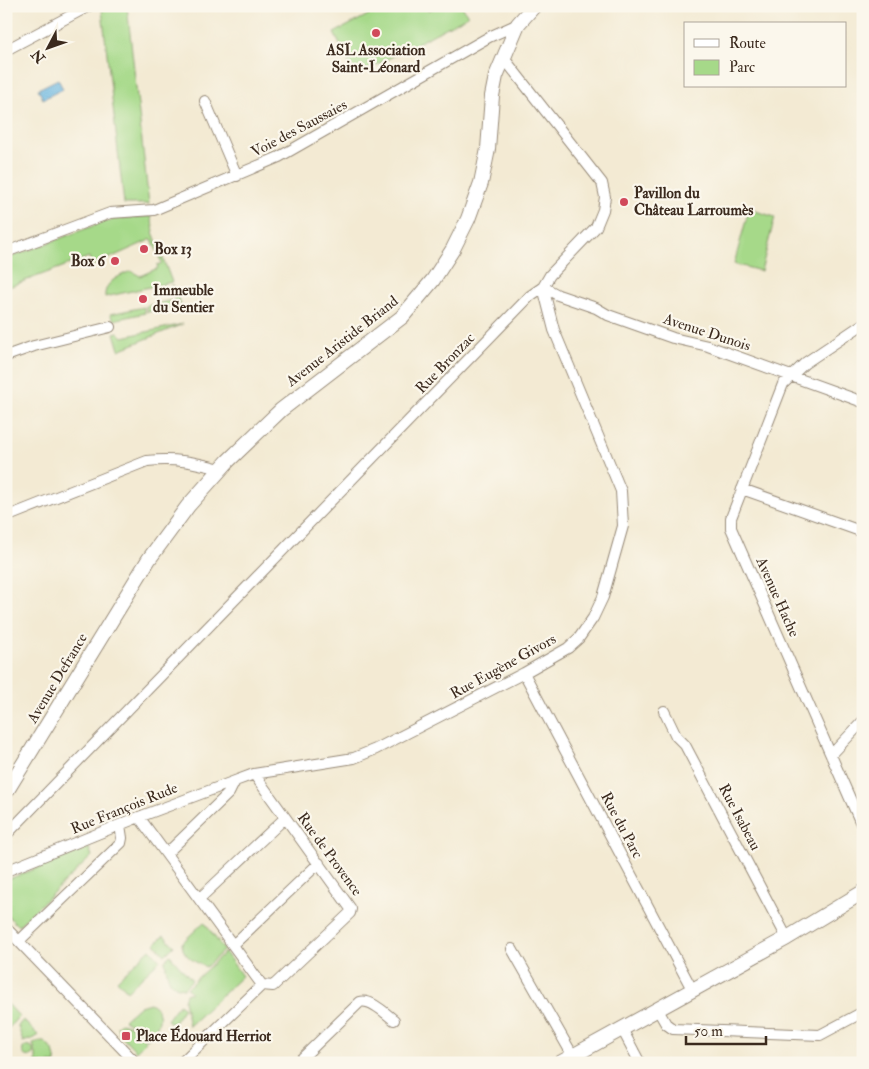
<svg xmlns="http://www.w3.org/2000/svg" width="869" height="1069" font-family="'IM FELL Double Pica',serif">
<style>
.green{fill:#a6d989;stroke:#708254}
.water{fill:#65b4df;stroke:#506f7e}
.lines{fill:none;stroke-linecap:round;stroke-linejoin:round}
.street-casing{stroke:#978a78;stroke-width:12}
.secondary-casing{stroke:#978a78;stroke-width:16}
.street{stroke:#fff;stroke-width:10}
.secondary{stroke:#fff;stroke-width:14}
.poi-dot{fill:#d1495b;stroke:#fbf7ec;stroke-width:2}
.labels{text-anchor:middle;stroke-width:4.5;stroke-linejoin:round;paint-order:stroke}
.poi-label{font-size:15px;font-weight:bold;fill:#3b2a1e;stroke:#fbf7ec;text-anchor:start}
.street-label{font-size:15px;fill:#3b2a1e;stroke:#fbf7ec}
</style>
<rect width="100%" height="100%" fill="#fbf7ec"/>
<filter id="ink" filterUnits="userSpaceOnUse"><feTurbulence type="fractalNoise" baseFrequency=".02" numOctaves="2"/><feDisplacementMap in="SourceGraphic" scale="10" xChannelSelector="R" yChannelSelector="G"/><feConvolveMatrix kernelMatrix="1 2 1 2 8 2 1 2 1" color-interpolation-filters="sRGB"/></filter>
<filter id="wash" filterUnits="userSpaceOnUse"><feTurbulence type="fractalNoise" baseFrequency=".0096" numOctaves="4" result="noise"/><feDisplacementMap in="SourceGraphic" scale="20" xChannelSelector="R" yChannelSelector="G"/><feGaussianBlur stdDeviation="1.12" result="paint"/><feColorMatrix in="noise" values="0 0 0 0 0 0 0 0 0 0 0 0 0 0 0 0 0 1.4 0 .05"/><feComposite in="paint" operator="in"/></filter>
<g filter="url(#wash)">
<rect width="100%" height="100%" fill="#f3ead3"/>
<path class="green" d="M 108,6 L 127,6 L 149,204 L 124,204 L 102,10 Z
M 385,6 L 425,6 L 428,11 L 437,6 L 462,6 L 468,16 L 356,76 L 334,33 Z
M 749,209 L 775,217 L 761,271 L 734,264 Z
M 151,216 L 154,231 L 153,232 L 160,250 L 157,251 L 152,239 L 92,266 L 89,257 L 6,288 L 6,259 L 98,224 L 115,219 Z
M 162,256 L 172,282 L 105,297 C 104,282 119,276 131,271 L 140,276 L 158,268 L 157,265 L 162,263 L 159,257 Z
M 171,285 L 173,285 L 181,305 L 147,312 L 146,306 L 174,300 L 175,295 L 173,295 Z
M 144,307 L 145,313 L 114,320 L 110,314 Z
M 183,324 L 119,350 L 114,333 L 118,332 L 123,337 Z
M 89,848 L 92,856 L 18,926 L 6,914 L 6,880 Z
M 204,922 L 224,950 L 206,967 C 195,962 182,956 182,943 Z
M 164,935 L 174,946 L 165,955 L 155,944 Z
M 150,949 L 160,960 L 127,991 L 117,980 Z
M 225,952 L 242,976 L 189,1026 L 184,1000 L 186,994 L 191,992 L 187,988 Z
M 170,955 L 192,980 L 184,988 C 167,987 167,973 165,960 Z
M 6,1002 L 19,1016 L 7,1030 L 6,1028 Z
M 150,1003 C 167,1012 158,1030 147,1039 L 133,1025 L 124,1020 L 140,1006 Z
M 179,1004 L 184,1008 L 173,1024 L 167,1020 Z
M 23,1020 L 38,1035 L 35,1038 L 23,1042 L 18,1026 Z
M 121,1023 L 131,1026 L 146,1041 L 136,1051 L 119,1033 L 117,1026 Z
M 36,1042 L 44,1042 L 53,1050 L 56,1063 L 36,1063 L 36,1054 L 33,1044 Z
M22.5 1051a5.5 5.5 0 1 1 11 0a5.5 5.5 0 1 1-11 0Z"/>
<path class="water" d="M 58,79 L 63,89 L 43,99 L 38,89 Z"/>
</g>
<g filter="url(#ink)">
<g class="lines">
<g class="street-casing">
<path id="street" d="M 6,50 L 89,6
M 205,101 L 237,176
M 6,252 L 110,213 L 154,210 L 279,157 L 489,37 L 518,24
M 543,287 L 558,295 L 596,308 L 608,315 L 673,338 L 708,346 L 863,402
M 863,324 L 805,363 L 783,384 L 731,518 L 731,528 L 863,828
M 6,356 L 34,346 L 110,327
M 742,489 L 863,532
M 6,517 L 147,461 C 176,458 193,462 221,469
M 524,673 L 693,991
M 664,711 L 676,736 L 685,745 L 787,938
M 831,755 L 863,721
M 139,817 L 262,985
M 6,835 L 530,296 L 543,287 L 550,275 L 596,227 L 603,210 L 605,197 L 602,183 L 503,57
M 166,854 L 229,793 L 235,781
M 6,871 L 139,817 L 235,781 L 254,774 L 354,758 L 376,749 L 524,673 L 568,648 L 579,638 L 593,618 L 603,597 L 623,526 L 621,491 L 554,330 L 543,287
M 199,899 L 285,818
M 6,928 L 136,1063
M 19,941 L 121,843 L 122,838 L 120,825
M 233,945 L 319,863
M 512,949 L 573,1056
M 658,1010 L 666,1024 L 673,1029 L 820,1035 L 863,1012
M 622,1029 L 640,1063
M 181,1063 L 262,985 L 273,986 L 350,913 L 351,909 L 254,774
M 297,1063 L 360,1002 C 371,999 385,1013 394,1020"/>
</g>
<g class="secondary-casing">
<path id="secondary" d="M 6,792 L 149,559 L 188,506 L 228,461 L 281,410 L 402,317 L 433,280 L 453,249 L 468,219 L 481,183 L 488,149 L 492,96 L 496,76 L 518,24 L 534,6
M 560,1063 L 787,938 L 863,892"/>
</g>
<use href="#street" class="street"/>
<use href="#secondary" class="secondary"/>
</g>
</g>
<g class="poi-dot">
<circle cx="376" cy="33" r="5"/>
<circle cx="624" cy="202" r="5"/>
<circle cx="144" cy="249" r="5"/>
<circle cx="115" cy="261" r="5"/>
<circle cx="143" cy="299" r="5"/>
<rect x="121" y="1031" width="10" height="10" rx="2.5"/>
</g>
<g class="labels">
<g class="poi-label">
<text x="376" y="55" text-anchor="middle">ASL Association<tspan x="376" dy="17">Saint-Léonard</tspan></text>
<text x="634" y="198">Pavillon du<tspan x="634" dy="17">Château Larroumès</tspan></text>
<text x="154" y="254">Box 13</text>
<text x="105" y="266" text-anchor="end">Box 6</text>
<text x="153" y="295">Immeuble<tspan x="153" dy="17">du Sentier</tspan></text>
<text x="136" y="1041">Place Édouard Herriot</text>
</g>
<g class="street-label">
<text transform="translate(299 128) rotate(-28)" y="5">Voie des Saussaies</text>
<text transform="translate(707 332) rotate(18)" y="5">Avenue Dunois</text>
<text transform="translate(342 341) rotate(-38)" y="5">Avenue Aristide Briand</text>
<text transform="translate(445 363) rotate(-46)" y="5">Rue Bronzac</text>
<text transform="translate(778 597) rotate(66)" y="5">Avenue Hache</text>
<text transform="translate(503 666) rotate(-29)" y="5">Rue Eugène Givors</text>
<text transform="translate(57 678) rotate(-59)" y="5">Avenue Defrance</text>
<text transform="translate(124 808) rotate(-22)" y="5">Rue François Rude</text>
<text transform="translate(740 817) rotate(62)" y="5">Rue Isabeau</text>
<text transform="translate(622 825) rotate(62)" y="5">Rue du Parc</text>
<text transform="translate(330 854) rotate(54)" y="5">Rue de Provence</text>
</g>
</g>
<rect width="869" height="1069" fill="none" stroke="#fbf7ec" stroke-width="25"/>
<rect x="684" y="22" width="162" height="65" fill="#fbf7ec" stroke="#aea59a"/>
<rect x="694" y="39" width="25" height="8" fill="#ffffff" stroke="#aea59a"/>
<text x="729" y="48" font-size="15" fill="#3b2a1e">Route</text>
<rect x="694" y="60" width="25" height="15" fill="#a6d989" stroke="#aea59a"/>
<text x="729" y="72" font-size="15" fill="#3b2a1e">Parc</text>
<g transform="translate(48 48) rotate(229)" stroke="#fbf7ec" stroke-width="4" paint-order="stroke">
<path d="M0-4L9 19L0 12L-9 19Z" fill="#3b2a1e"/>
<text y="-8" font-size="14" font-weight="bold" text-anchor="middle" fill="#3b2a1e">N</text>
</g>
<path d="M686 1036v8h80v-8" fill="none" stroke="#3b2a1e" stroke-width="2.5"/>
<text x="694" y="1036" font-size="15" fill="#3b2a1e" stroke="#fbf7ec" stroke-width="4" paint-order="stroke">50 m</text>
</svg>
